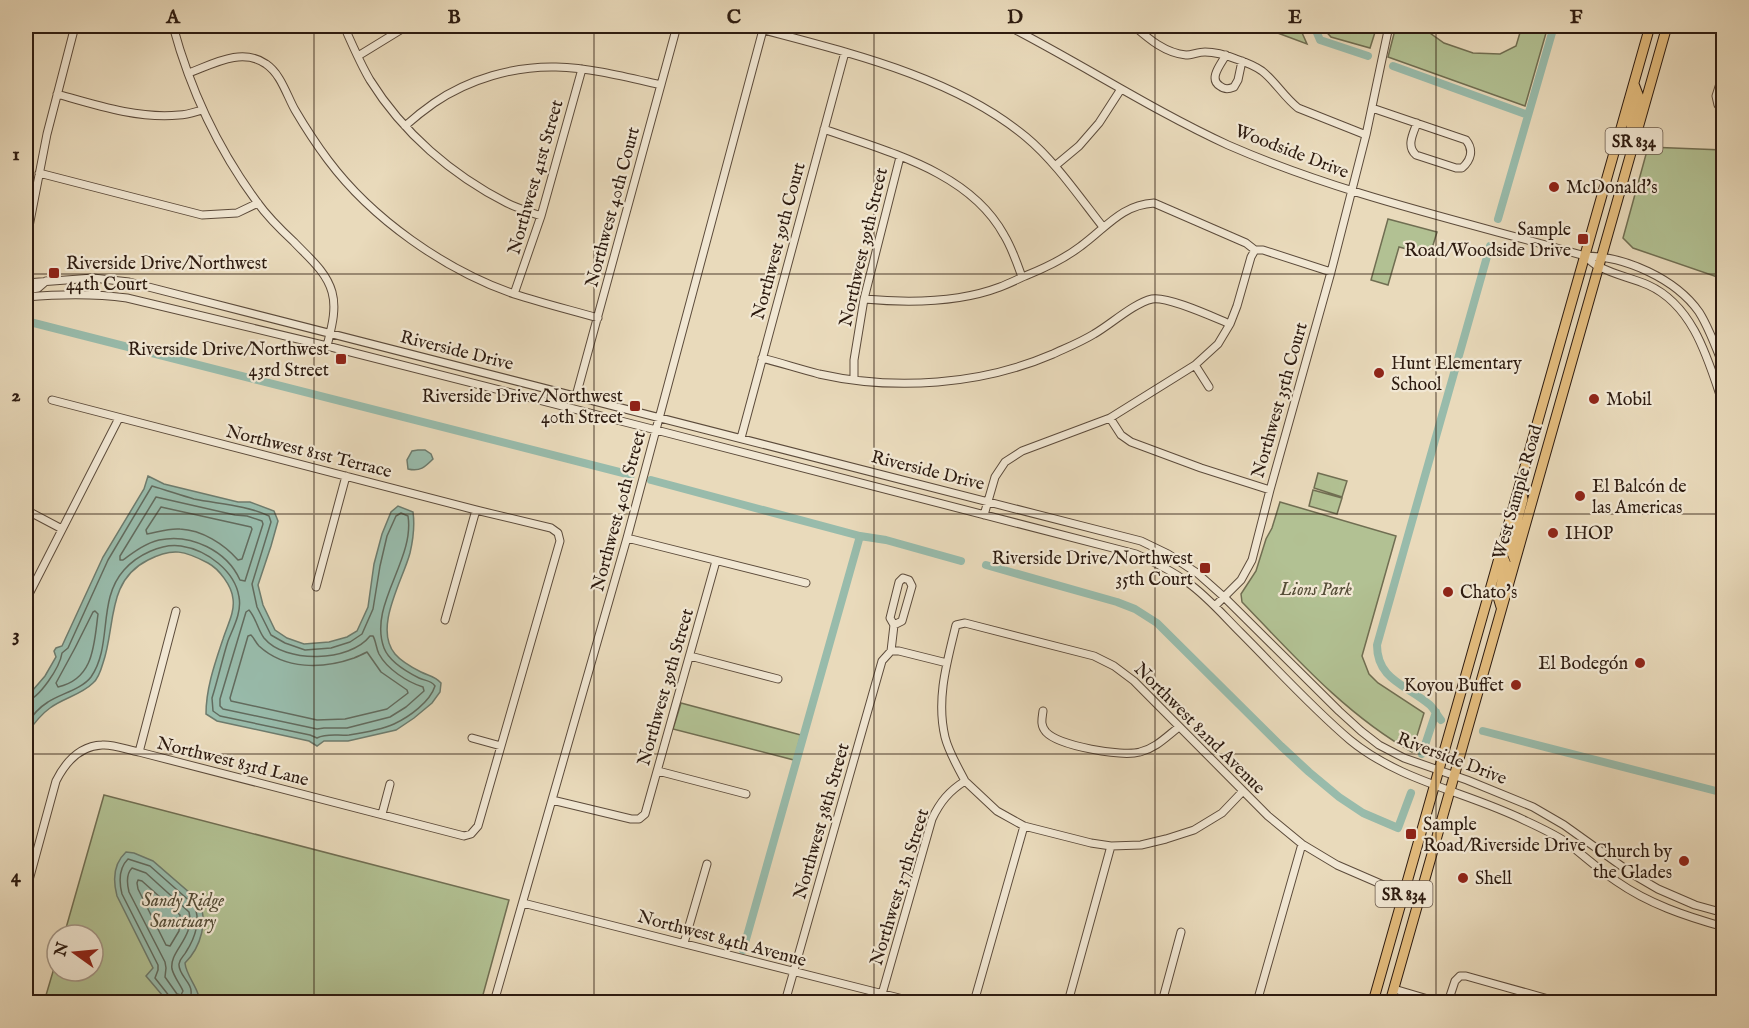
<svg xmlns="http://www.w3.org/2000/svg" width="1749" height="1028" font-family="'IM FELL English',serif">
<style>
.green{fill:#b2c193;stroke:#706e52;stroke-width:1.5}
.water{fill:#98bbab;stroke:#6d7b6d;stroke-width:1.5}
.lines{fill:none;stroke-linecap:round;stroke-linejoin:round}
.shore{stroke:#626b5e;stroke-width:1.5}
.canal{stroke:#98bbab;stroke-width:8}
.minor-casing{stroke:#5c4b3b;stroke-width:9}
.major-casing{stroke:#2d1b10;stroke-width:11}
.minor{stroke:#f1e7d3;stroke-width:7}
.major{stroke:#e4bd7e;stroke-width:9}
.grid{fill:none;stroke:#2d1b10;stroke-width:1.5;stroke-opacity:0.55}
.poi-dot{fill:#8f2418;stroke:#f1e7d3;stroke-width:2}
.labels{text-anchor:middle;stroke-width:4.5;stroke-linejoin:round;paint-order:stroke}
.shield{fill:#f1e7d3;stroke:#68584a;stroke-width:1.5}
.shield-label{font-size:16px;font-weight:bold;fill:#2d1b10}
.street-label{font-size:18px;fill:#2d1b10;stroke:#f1e7d3}
.poi-label{font-size:18px;fill:#2d1b10;stroke:#f1e7d3;text-anchor:start}
.park-label{font-size:18px;font-style:italic;fill:#554d37;stroke:#f1e7d3}
.neatline{fill:none;stroke:#2d1b10;stroke-width:2}
.grid-label{font-size:20px;text-anchor:middle;font-weight:bold;fill:#2d1b10}
</style>
<rect width="100%" height="100%" fill="#e9dabb"/>
<filter id="stains"><feTurbulence type="fractalNoise" baseFrequency=".00333" numOctaves="4"/><feColorMatrix values="0 0 0 0 .2 0 0 0 0 .09 0 0 0 0 .02 0 0 0 .5 -.17"/></filter>
<radialGradient id="worn" r=".72"><stop offset=".6" stop-color="#630" stop-opacity="0"/><stop offset="1" stop-color="#630" stop-opacity=".3"/></radialGradient>
<path class="green" d="M 1259,26 L 1299,26 L 1307,44 Z
M 1321,26 L 1377,26 L 1370,48 L 1331,37 Z
M 1396,26 L 1420,26 L 1444,43 L 1473,53 L 1500,54 L 1516,46 L 1522,26 L 1548,26 L 1525,106 L 1388,57 Z
M 1648,147 L 1723,150 L 1723,279 L 1633,248 L 1623,238 Z
M 1388,219 L 1437,232 L 1430,255 L 1399,247 L 1388,285 L 1371,280 Z
M 1318,473 L 1347,481 L 1342,497 L 1314,488 Z
M 1313,490 L 1342,498 L 1337,514 L 1309,506 Z
M 1280,502 L 1396,536 L 1362,656 L 1369,674 L 1378,683 L 1424,713 L 1412,752 C 1346,715 1294,656 1242,602 L 1241,594 L 1256,571 L 1266,539 L 1272,528 Z
M 681,703 L 801,735 L 794,760 L 673,729 Z
M 104,795 L 509,900 L 481,1002 L 44,1002 L 57,958 L 57,971 L 93,971 L 93,935 L 64,935 Z"/>
<path class="water" d="M 418,450 L 425,450 L 431,454 L 433,459 C 425,467 420,472 408,469 L 407,460 L 412,451 Z
M 148,476 L 164,484 L 238,502 L 250,502 L 274,511 L 278,521 L 271,546 L 258,585 L 263,605 L 275,630 L 287,638 L 304,644 L 329,642 L 347,637 L 357,631 L 368,607 L 374,564 L 382,534 L 391,512 L 398,506 L 413,512 C 415,526 413,540 410,553 C 403,580 373,628 395,654 C 401,661 413,668 421,672 C 429,676 435,676 441,683 L 440,692 L 432,703 L 414,718 L 396,730 L 348,741 L 324,741 L 317,746 L 309,741 L 217,721 L 206,714 C 206,688 215,663 223,639 C 227,626 235,612 233,599 C 232,586 219,569 208,563 C 185,551 173,547 148,560 C 106,581 116,626 103,663 C 101,670 98,679 93,683 C 81,695 63,698 50,708 C 40,715 32,726 26,735 L 26,698 L 45,676 L 56,657 L 54,651 L 56,648 L 62,646 L 103,557 L 144,489 Z
M 126,852 L 134,853 L 153,861 L 198,900 C 209,920 201,947 185,963 C 186,974 195,984 198,994 L 192,1002 L 168,1002 L 146,976 L 153,968 L 117,896 C 113,881 113,864 126,852 Z"/>
<g class="lines">
<path class="shore" d="M 156,497 L 235,515 L 247,516 L 262,521 L 263,524 L 245,581 L 240,580 C 227,551 191,533 159,540 C 146,543 134,552 123,560 L 120,560 L 120,556 Z
M 161,507 L 251,527 L 252,529 L 242,559 L 238,560 C 224,544 202,530 180,529 C 169,528 158,532 147,534 L 146,530 Z
M 249,610 C 256,618 258,630 264,638 C 285,664 350,662 370,636 L 373,636 C 376,641 376,648 379,654 C 387,669 407,682 423,687 L 424,691 L 406,707 L 390,717 L 347,728 L 324,728 L 317,729 L 223,709 L 220,706 L 220,699 L 246,612 Z
M 95,611 L 98,614 C 94,645 94,679 58,687 L 56,683 C 69,660 81,637 93,612 Z
M 251,635 C 254,638 256,643 259,646 C 285,670 323,669 354,658 C 359,656 363,654 367,652 L 381,672 L 407,690 L 408,693 L 387,709 L 345,719 L 317,720 L 231,701 L 230,698 L 248,636 Z
M 26,701 C 39,699 60,667 62,653 L 68,648 L 108,560 L 152,486 C 166,490 180,495 194,499 C 219,504 246,505 269,516 L 271,522 L 252,584 L 257,607 L 271,635 L 285,643 L 305,650 L 331,648 L 350,642 L 362,634 L 373,609 L 380,566 L 387,536 L 396,516 L 401,513 L 408,516 C 415,560 368,605 384,648 C 389,661 407,672 419,678 C 425,681 431,680 435,686 C 430,702 409,717 394,724 C 383,729 362,733 349,735 C 338,736 327,733 317,738 L 310,735 L 220,716 L 213,711 L 212,698 C 218,679 222,660 228,641 C 233,628 242,612 239,597 C 235,571 207,550 181,546 C 162,543 137,555 124,570 C 97,600 113,645 91,677 C 82,689 60,694 48,702 C 40,707 31,717 26,725
M 132,868 L 146,873 L 189,912 C 195,938 169,951 172,969 C 174,977 180,984 183,991 L 181,995 L 177,994 L 165,977 L 166,968 L 165,962 L 129,892 C 127,884 126,874 132,868 Z
M 138,880 L 142,881 L 180,915 L 179,931 L 170,946 L 166,945 L 138,889 L 137,883 Z
M 171,1002 L 170,997 L 155,978 L 158,970 L 158,965 L 122,894 C 119,882 119,868 128,859 L 150,866 L 193,904 C 202,919 195,938 186,952 C 184,956 180,958 179,964 C 178,975 193,983 191,994 C 190,997 188,999 188,1002"/>
<path class="canal" d="M 1314,26 L 1320,40 L 1368,56
M 1393,66 L 1528,115
M 1498,219 L 1554,26
M 26,321 L 631,475
M 651,480 L 860,536 L 886,540 L 961,561
M 986,565 L 1117,602 L 1135,609 L 1157,623 L 1281,746 L 1309,772 L 1339,797 L 1363,813 L 1398,828 L 1411,793
M 1441,720 C 1437,715 1434,709 1430,705 C 1407,685 1377,680 1377,645 L 1490,246
M 1483,731 L 1724,793
M 1422,754 L 1436,712
M 743,950 L 860,536
M 1719,1002 L 1724,985"/>
<g class="minor-casing">
<path id="minor" d="M 173,26 C 190,89 218,149 257,202 C 267,216 281,230 294,242 C 308,257 326,271 332,292 C 337,310 331,329 327,346
M 344,26 C 352,44 360,63 370,80 C 403,133 452,175 507,203 C 517,208 530,212 541,216
M 749,26 C 841,51 952,75 1026,137 C 1055,161 1080,198 1103,227
M 1008,26 C 1082,64 1152,110 1228,145 C 1342,195 1466,222 1585,256 C 1625,256 1676,279 1699,312 C 1708,326 1718,352 1724,368
M 1134,26 C 1149,39 1165,53 1186,55 C 1192,55 1198,52 1205,52 C 1215,52 1226,55 1236,59 C 1245,62 1255,66 1262,71 C 1275,81 1284,97 1298,108 L 1366,135
M 1226,55 C 1221,64 1208,79 1220,86 C 1225,90 1229,89 1234,87 L 1238,80 L 1242,61
M 358,56 L 407,26
M 1724,71 L 1716,96 L 1718,105 L 1724,108
M 189,73 C 213,64 242,47 266,64 C 281,74 287,96 295,110 C 305,127 316,144 328,160 C 372,219 445,270 514,294 C 542,303 570,310 598,318
M 57,94 C 96,105 138,119 179,115 C 187,115 195,112 202,110
M 1372,108 L 1466,140 C 1474,150 1471,160 1462,168 L 1456,168 L 1416,155 C 1406,146 1413,134 1417,123
M 405,126 C 414,118 424,110 434,103 C 469,79 514,66 556,67 C 592,68 626,77 661,85
M 824,129 C 887,152 969,171 1004,235 C 1012,248 1017,263 1022,277
M 1055,166 L 1079,146 L 1099,123 L 1121,89
M 39,173 L 202,215 L 237,213 L 258,203
M 26,242 L 47,134 L 75,26
M 1585,256 C 1590,260 1594,265 1600,267 C 1615,275 1632,278 1648,285 C 1695,306 1709,363 1724,407
M 26,283 L 93,278 L 129,282 L 1141,541 L 1168,554 L 1197,573 L 1224,597 L 1339,711 L 1361,731 L 1379,745 L 1404,758 L 1467,780 L 1533,807 L 1564,825 L 1634,875 L 1658,889 L 1695,905 L 1724,913
M 26,290 L 38,288 L 46,281
M 514,294 L 541,216 L 582,69
M 26,297 C 60,294 92,293 127,298 L 327,346 L 656,430 L 1136,554 C 1154,562 1171,570 1187,582 C 1207,596 1223,615 1240,632 C 1276,668 1311,707 1350,740 C 1401,782 1468,792 1526,821 C 1539,827 1554,834 1566,842 C 1583,855 1598,869 1616,881 C 1649,904 1685,916 1724,927
M 864,299 C 908,303 958,303 1000,287 C 1008,284 1016,280 1025,276 C 1045,268 1064,259 1081,246 C 1106,228 1121,205 1154,203 L 1246,243 L 1255,250 L 1263,250 L 1331,272
M 1722,322 L 1724,322
M 762,358 C 781,363 800,369 819,374 C 895,391 981,385 1053,354 C 1066,348 1081,342 1094,334 C 1110,325 1134,303 1152,299 C 1168,296 1213,317 1230,324
M 1195,365 L 1209,387
M 854,380 L 854,360 L 864,299 L 900,157
M 576,396 L 677,26
M 1110,418 L 1121,435 L 1131,442 L 1201,468 L 1270,490
M 741,438 L 845,52
M 26,510 L 62,529
M 984,515 L 995,477 L 1005,462 L 1022,451 L 1110,418 L 1195,365 L 1218,344 L 1230,324 L 1237,306 L 1251,257 L 1255,250
M 627,538 L 806,583
M 316,587 L 346,476
M 26,600 L 119,418
M 1215,606 L 1241,580 L 1252,560 L 1270,490 L 1331,272 L 1366,135 L 1389,26
M 445,620 L 476,510
M 891,651 L 894,625 L 890,618 L 899,582 L 903,578 L 909,580 L 912,586 L 902,621 L 894,625
M 690,656 L 778,679
M 1043,711 C 1042,719 1040,725 1046,732 C 1059,746 1122,757 1140,752 C 1156,748 1166,737 1179,727
M 472,738 L 501,746
M 139,752 L 176,611
M 658,771 L 746,794
M 965,781 L 997,811 L 1024,826 L 1091,843 L 1111,846 L 1141,845 L 1166,839 L 1194,830 L 1222,813 L 1243,791
M 552,800 L 631,819 L 639,819 L 645,814 L 716,561
M 382,814 L 390,784
M 26,891 L 56,781 C 65,763 79,746 102,745 C 113,744 128,750 139,752 L 464,836 L 471,834 L 478,826 L 560,541 L 558,533 L 551,528 L 476,510 L 52,400
M 523,903 L 915,1002
M 684,943 L 707,864
M 1394,989 L 1438,1002
M 882,994 L 932,819 C 940,802 949,791 965,781 C 958,767 949,753 945,737 C 936,699 947,662 956,625 L 965,623 L 1094,656 L 1114,666 L 1134,681 L 1268,816 L 1302,844 L 1337,865 L 1404,894
M 1391,998 L 1407,1002
M 494,1002 L 627,538 L 764,26
M 785,1002 L 882,661 L 891,651 L 899,651 L 947,663
M 974,1002 L 1024,826
M 1068,1002 L 1111,846
M 1162,1002 L 1181,932
M 1257,1002 L 1302,844
M 1448,1002 L 1455,981 L 1460,976 L 1466,976 L 1559,1002"/>
</g>
<g class="major-casing">
<path id="major" d="M 1634,84 L 1639,97 L 1631,126 L 1635,136
M 1515,561 L 1510,548 L 1523,499 L 1521,490
M 1501,607 L 1498,597 L 1506,564 L 1501,552
M 1373,1002 L 1650,26
M 1390,1002 L 1667,26"/>
</g>
<use href="#minor" class="minor"/>
<use href="#major" class="major"/>
</g>
<path class="grid" d="M 314,26 L 314,1002M 594,26 L 594,1002M 874,26 L 874,1002M 1155,26 L 1155,1002M 1436,26 L 1436,1002M 26,274 L 1724,274M 26,514 L 1724,514M 26,754 L 1724,754"/>
<g class="poi-dot">
<circle cx="1554" cy="187" r="6"/>
<rect x="1577" y="233" width="12" height="12" rx="3"/>
<rect x="48" y="267" width="12" height="12" rx="3"/>
<rect x="335" y="353" width="12" height="12" rx="3"/>
<circle cx="1379" cy="373" r="6"/>
<circle cx="1594" cy="399" r="6"/>
<rect x="629" y="400" width="12" height="12" rx="3"/>
<circle cx="1580" cy="496" r="6"/>
<circle cx="1553" cy="533" r="6"/>
<rect x="1199" y="562" width="12" height="12" rx="3"/>
<circle cx="1448" cy="592" r="6"/>
<circle cx="1640" cy="663" r="6"/>
<circle cx="1516" cy="685" r="6"/>
<rect x="1405" y="828" width="12" height="12" rx="3"/>
<circle cx="1684" cy="861" r="6"/>
<circle cx="1463" cy="878" r="6"/>
</g>
<g class="labels">
<g class="shield">
<rect x="1605.5" y="128" width="57" height="26" rx="4.5"/>
<rect x="1375.5" y="881" width="57" height="26" rx="4.5"/>
</g>
<g class="shield-label">
<text x="1634" y="147">SR 834</text>
<text x="1404" y="900">SR 834</text>
</g>
<g class="street-label">
<text transform="translate(1292 151) rotate(21)" y="6">Woodside Drive</text>
<text transform="translate(535 177) rotate(-74)" y="6">Northwest 41st Street</text>
<text transform="translate(612 207) rotate(-75)" y="6">Northwest 40th Court</text>
<text transform="translate(778 241) rotate(-75)" y="6">Northwest 39th Court</text>
<text transform="translate(863 247) rotate(-77)" y="6">Northwest 39th Street</text>
<text transform="translate(457 350) rotate(14)" y="6">Riverside Drive</text>
<text transform="translate(1279 400) rotate(-74)" y="6">Northwest 35th Court</text>
<text transform="translate(309 451) rotate(14)" y="6">Northwest 81st Terrace</text>
<text transform="translate(928 470) rotate(14)" y="6">Riverside Drive</text>
<text transform="translate(1517 492) rotate(-74)" y="6">West Sample Road</text>
<text transform="translate(618 511) rotate(-75)" y="6">Northwest 40th Street</text>
<text transform="translate(665 687) rotate(-74)" y="6">Northwest 39th Street</text>
<text transform="translate(1200 728) rotate(45)" y="6">Northwest 82nd Avenue</text>
<text transform="translate(1452 758) rotate(21)" y="6">Riverside Drive</text>
<text transform="translate(233 761) rotate(14)" y="6">Northwest 83rd Lane</text>
<text transform="translate(821 821) rotate(-74)" y="6">Northwest 38th Street</text>
<text transform="translate(899 887) rotate(-73)" y="6">Northwest 37th Street</text>
<text transform="translate(722 938) rotate(15)" y="6">Northwest 84th Avenue</text>
</g>
<g class="poi-label">
<text x="1566" y="193">McDonald's</text>
<text x="1571" y="235" text-anchor="end">Sample<tspan x="1571" dy="21">Road/Woodside Drive</tspan></text>
<text x="66" y="269">Riverside Drive/Northwest<tspan x="66" dy="21">44th Court</tspan></text>
<text x="329" y="355" text-anchor="end">Riverside Drive/Northwest<tspan x="329" dy="21">43rd Street</tspan></text>
<text x="1391" y="369">Hunt Elementary<tspan x="1391" dy="21">School</tspan></text>
<text x="623" y="402" text-anchor="end">Riverside Drive/Northwest<tspan x="623" dy="21">40th Street</tspan></text>
<text x="1606" y="405">Mobil</text>
<text x="1592" y="492">El Balcón de<tspan x="1592" dy="21">las Americas</tspan></text>
<text x="1565" y="539">IHOP</text>
<text x="1193" y="564" text-anchor="end">Riverside Drive/Northwest<tspan x="1193" dy="21">35th Court</tspan></text>
<text x="1460" y="598">Chato's</text>
<text x="1628" y="669" text-anchor="end">El Bodegón</text>
<text x="1504" y="691" text-anchor="end">Koyou Buffet</text>
<text x="1423" y="830">Sample<tspan x="1423" dy="21">Road/Riverside Drive</tspan></text>
<text x="1672" y="857" text-anchor="end">Church by<tspan x="1672" dy="21">the Glades</tspan></text>
<text x="1475" y="884">Shell</text>
</g>
<g class="park-label">
<text x="1316" y="595">Lions Park</text>
<text x="183" y="906">Sandy Ridge<tspan x="183" dy="21">Sanctuary</tspan></text>
</g>
</g>
<rect width="1749" height="1028" fill="none" stroke="#e9dabb" stroke-width="66"/>
<g transform="translate(75 953) rotate(285)"><circle r="28" fill="#f1e7d3" stroke="#a39585" stroke-width="1.5"/>
<path d="M0-4.5L10 22L0 15L-10 22Z" fill="#8f2418"/>
<text y="-9" font-size="16" font-weight="bold" text-anchor="middle" fill="#2d1b10">N</text>
</g>
<rect x="33" y="33" width="1683" height="962" class="neatline"/>
<g class="grid-label">
<text x="173" y="23">A</text>
<text x="454" y="23">B</text>
<text x="734" y="23">C</text>
<text x="1015" y="23">D</text>
<text x="1295" y="23">E</text>
<text x="1576" y="23">F</text>
<text x="16" y="160">1</text>
<text x="16" y="401">2</text>
<text x="16" y="641">3</text>
<text x="16" y="882">4</text>
</g>
<rect width="100%" height="100%" filter="url(#stains)"/>
<rect width="100%" height="100%" fill="url(#worn)"/>
</svg>
